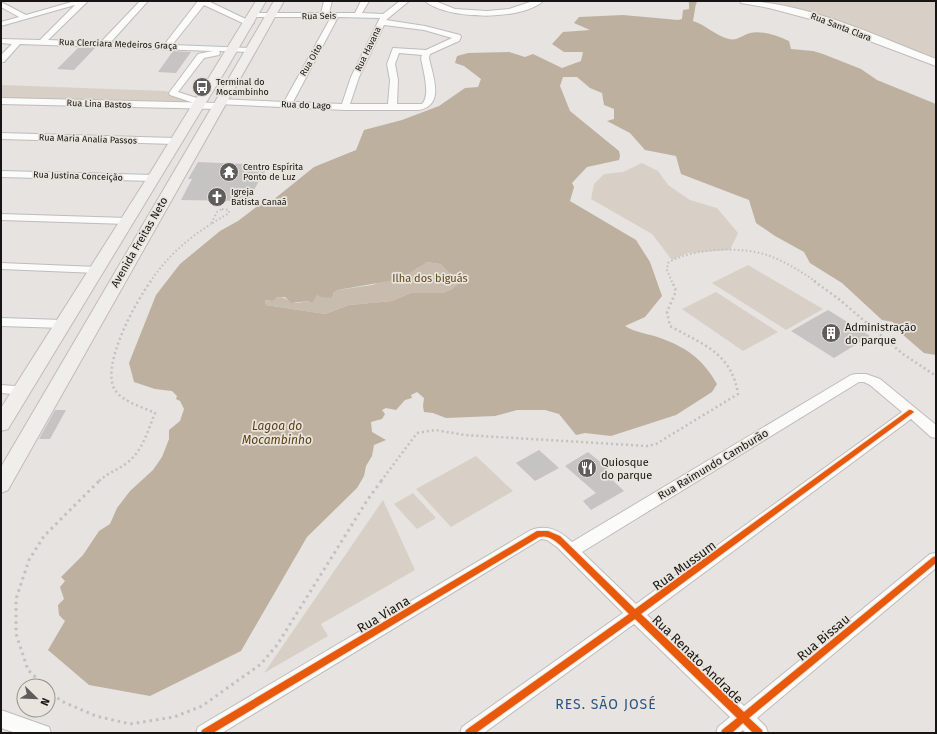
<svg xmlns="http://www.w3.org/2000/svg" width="937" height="734" font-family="'Fira Sans',sans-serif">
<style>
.green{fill:#d8d0c6}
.forest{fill:#c7bcad}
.water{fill:#bdb09e;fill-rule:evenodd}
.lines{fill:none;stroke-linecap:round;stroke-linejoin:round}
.canal{fill:#bdb09e;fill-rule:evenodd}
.building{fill:#c6c4c2}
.minor-casing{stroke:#bfbcba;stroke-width:2}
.tertiary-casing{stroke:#bfbcba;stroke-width:2}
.secondary-casing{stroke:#bfbcba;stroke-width:2}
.path-far2{stroke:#c2c1bf;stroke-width:2;stroke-dasharray:1.5 2.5;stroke-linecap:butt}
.path-far1{stroke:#c2c1bf;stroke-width:2.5;stroke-dasharray:2 3;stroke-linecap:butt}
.path{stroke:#c2c1bf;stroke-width:3;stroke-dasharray:2.5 4;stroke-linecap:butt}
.minor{fill:#fbfbfa;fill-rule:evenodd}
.tertiary{fill:#fbfbfa;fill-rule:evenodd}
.secondary{fill:#f0eeea;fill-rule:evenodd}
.cycleway-casing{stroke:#e9e4dd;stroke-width:2}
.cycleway{fill:#e8590c;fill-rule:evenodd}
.labels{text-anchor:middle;stroke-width:3.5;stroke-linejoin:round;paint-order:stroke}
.far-street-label{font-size:9px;fill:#171513;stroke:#e9e4dd}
.far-poi-label{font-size:9px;fill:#171513;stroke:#e9e4dd;text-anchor:start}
.street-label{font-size:11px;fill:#171513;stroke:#e9e4dd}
.park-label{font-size:11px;fill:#604519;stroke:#e9e4dd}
.poi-label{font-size:11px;fill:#171513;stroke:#e9e4dd;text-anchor:start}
.water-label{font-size:12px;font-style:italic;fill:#5a3f12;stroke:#e9e4dd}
.near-street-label{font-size:13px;fill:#171513;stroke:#e9e4dd}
.near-neighbourhood-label{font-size:14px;letter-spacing:1px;fill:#2c548a;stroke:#e9e4dd}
</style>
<rect width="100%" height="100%" fill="#e6e3e0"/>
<path class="green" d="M 757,1 L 936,1 L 936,59 L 837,22 L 790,7 Z
M 1,85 L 166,91 L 189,102 L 187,104 L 1,98 Z
M 642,163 L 658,171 L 668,185 L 690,200 L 717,208 L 738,233 L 730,250 L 688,253 L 672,260 L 652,234 L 591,199 L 594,184 L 604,174 L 623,172 Z
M 748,265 L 823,309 L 786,330 L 712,283 Z
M 716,292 L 778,332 L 743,351 L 682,309 Z
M 476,456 L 513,491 L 451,527 L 416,489 Z
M 413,493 L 436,518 L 417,529 L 394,504 Z
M 383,500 L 415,570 L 321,624 L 328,636 L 264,673 Z"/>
<path class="forest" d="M 427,262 L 440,264 L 454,277 L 458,284 L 452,289 L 443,293 L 411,293 L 392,301 L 349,305 L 325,314 L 266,305 L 265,300 L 271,301 C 283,292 285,301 295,303 C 300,303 306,301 311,301 L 317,295 L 332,298 L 334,292 L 338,290 L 372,285 L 418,268 L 421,264 Z"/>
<path class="water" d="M 689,3 L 696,3 L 693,21 C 706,25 716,36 729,39 C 737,41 743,35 750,33 C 762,30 778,36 789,41 L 791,49 L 813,51 L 823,54 L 861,69 L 877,80 L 936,104 L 936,355 L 924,353 L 895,328 L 893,322 L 882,320 L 842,283 L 810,263 L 804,252 L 775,236 L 756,223 L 749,200 L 681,174 L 676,156 L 645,150 L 630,133 L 607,121 L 614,119 L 614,109 L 604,105 L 602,93 L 590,88 L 577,77 L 563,77 L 560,86 L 570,111 L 619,151 L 620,156 L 619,160 L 587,167 L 572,183 L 574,187 L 570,201 L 636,240 L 650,262 L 662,296 L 645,317 L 625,326 C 635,333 651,334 663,339 C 689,349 703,360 717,384 L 712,392 L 676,415 L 611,436 L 585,433 L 576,435 L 559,414 L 545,410 L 517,410 L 495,416 L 446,418 L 433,413 L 424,412 L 423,406 L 424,398 L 417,392 L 411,395 L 412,398 L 405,400 L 396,410 L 386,408 L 382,410 L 385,414 L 382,419 L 371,422 L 372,432 L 386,440 L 374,445 L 372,456 L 366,466 L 364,476 L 357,488 L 307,537 L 241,651 L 150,696 L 89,685 L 48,650 L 65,621 L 59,615 L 58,605 L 64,599 L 60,587 L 65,581 L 61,577 L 83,555 L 99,531 L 110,524 L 117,508 L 130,491 L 153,470 L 162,457 L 169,439 L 169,430 L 180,421 L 184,409 L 180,401 L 176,399 L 177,396 L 172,391 L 155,389 L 134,382 L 129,363 L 156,295 L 180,264 L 220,231 L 238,221 L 259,205 L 273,200 L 314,167 L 356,150 L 364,130 L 402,120 L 439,106 L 465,88 L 478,87 L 481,79 L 464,66 L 455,63 L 457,56 L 468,53 L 509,52 L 525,57 L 533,54 L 562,68 L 581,61 L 583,52 L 564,52 L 552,44 L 563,32 L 590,30 L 574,23 L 579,17 L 623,15 L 678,20 L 682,19 L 683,10 L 689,9 ZM 427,262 L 440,264 L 454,277 L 458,284 L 452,289 L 443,293 L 411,293 L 392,301 L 349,305 L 325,314 L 266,305 L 265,300 L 272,301 L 278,297 L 285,297 L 291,303 L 309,301 L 312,303 L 317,295 L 321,297 L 332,298 L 334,292 L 338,290 L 400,279 Z"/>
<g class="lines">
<path class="canal" d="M 688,1 L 696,1 L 697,3 L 693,6 L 690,5 Z"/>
</g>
<path class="building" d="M 78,48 L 95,48 L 74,70 L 57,69 Z
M 173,51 L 191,52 L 176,73 L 158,72 Z
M 198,162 L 268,165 L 260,182 L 259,181 L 248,201 L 181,200 L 192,179 L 188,179 Z
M 828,310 L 870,336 L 834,358 L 791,331 Z
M 55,410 L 66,410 L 50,439 L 39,439 Z
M 539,450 L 559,468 L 535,481 L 516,463 Z
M 588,452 L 609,469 L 604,472 L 624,491 L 591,510 L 583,501 L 596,493 L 565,466 Z"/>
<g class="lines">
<g class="minor-casing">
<path id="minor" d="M 75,1 L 87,2 L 48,40 L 101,42 L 140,1 L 148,1 L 110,43 L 164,45 L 198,1 L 208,1 L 254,23 L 250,25 L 247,25 L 204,5 L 172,45 L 250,48 L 254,50 L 250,52 L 219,51 L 220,53 L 219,55 L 204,58 L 178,92 L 203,100 L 204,102 L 203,104 L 200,105 L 170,95 L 169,93 L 198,54 L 213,51 L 20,44 L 4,62 L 1,62 L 1,55 L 12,44 L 1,43 L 1,39 L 40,40 L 75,5 L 1,26 L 1,22 L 19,17 L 1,7 L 1,2 L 26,15 Z
M 324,1 L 332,1 L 329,13 L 355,13 L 361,1 L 369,1 L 362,13 L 383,14 L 400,1 L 409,1 L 386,20 L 425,26 L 460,35 L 461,37 L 459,41 L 430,54 L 429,58 C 433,77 445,105 419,110 L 345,110 L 217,104 L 216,102 L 217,100 L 220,99 L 284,102 L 331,17 L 254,17 L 250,15 L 254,13 L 321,13 ZM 338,17 L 380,18 L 351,77 L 342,104 L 293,102 ZM 384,25 L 424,30 L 452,38 L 426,50 L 393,48 L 387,64 L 390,80 L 388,104 L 350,104 L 359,77 ZM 399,53 L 422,55 L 421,58 C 423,70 431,95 422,104 L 397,104 L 398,80 L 395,64 Z
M 425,1 L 435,1 L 455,9 L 487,11 L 509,9 L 533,1 L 543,1 C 522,21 447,20 425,1 Z
M 1,133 L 175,138 L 180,141 L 175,144 L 1,139 Z
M 1,171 L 154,175 L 159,178 L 154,181 L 1,177 Z
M 1,214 L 127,218 L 132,221 L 127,224 L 1,220 Z
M 1,263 L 97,267 L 101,268 L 103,270 L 101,272 L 97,273 L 1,269 Z
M 1,318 L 63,320 L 67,321 L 69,324 L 67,327 L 63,328 L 1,326 Z
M 856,374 L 866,374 L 880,379 L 936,425 L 936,438 L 931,437 L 911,419 L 647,615 L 744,706 L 930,554 L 936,553 L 936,568 L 757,718 L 766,727 L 768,733 L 746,733 L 743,730 L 739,733 L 716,733 L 718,727 L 730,717 L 634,624 L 484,733 L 460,733 L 462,727 L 623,613 L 557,547 L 547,540 L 541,539 L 222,733 L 196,733 L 198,727 L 531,530 C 548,524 560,531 572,542 L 851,375 ZM 859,382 L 864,382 L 870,385 L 902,412 L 636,604 L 582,552 Z
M 1,385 L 28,387 L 30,390 L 28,393 L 23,395 L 1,393 Z
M 1,710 L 49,727 L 51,733 L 16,733 L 1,728 Z"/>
</g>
<g class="tertiary-casing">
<path id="tertiary" d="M 740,1 C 804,1 876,36 936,59 L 936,66 L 814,20 L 769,8 L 741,3 Z
M 1,98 L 218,103 L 223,106 L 218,109 L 1,104 Z"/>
</g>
<g class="secondary-casing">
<path id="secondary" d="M 256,1 L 266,1 L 227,68 L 8,429 L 1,431 L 1,408 L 147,178 Z
M 274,1 L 284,1 L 8,490 L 1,493 L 1,467 Z"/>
</g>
<path class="path-far2" d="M 222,209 L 229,210 L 229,213 L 211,224 L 217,212 Z
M 150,282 C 166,258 187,239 211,224
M 672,282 L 667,270 L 668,263 C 692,248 740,246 767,255 C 784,261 801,271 816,282"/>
<path class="path-far1" d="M 814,281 L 840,300 L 903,354 L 936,376
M 99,481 C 109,472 118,470 128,462 C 143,450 148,430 155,413 C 143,407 123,402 115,390 C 100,366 136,301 151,281
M 381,481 L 417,433 L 435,430 L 465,435 L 647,446 L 656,444 L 738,394 C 732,353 702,344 670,326 L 667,312 L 676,291 L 672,281"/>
<path class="path" d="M 45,686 L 28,670 L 16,634 L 16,599 L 29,560 L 44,536 L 100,480
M 48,689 L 61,701 L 96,716 L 130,724 L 174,717 L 202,706 L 261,664 L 277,645 L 368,499 L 382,480"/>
<use href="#minor" class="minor"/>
<use href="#tertiary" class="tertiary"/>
<use href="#secondary" class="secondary"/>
<g class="cycleway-casing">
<path id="cycleway" d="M 909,410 L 911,410 L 914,412 L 641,614 L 744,712 L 933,557 L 936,556 L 936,563 L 749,718 L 762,730 L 763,733 L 753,733 L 743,723 L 732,733 L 721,733 L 722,730 L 737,718 L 635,619 L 476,733 L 465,733 L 466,730 L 629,614 L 560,545 C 553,539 548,535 539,537 L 213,733 L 201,733 L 202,730 L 537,531 L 548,531 L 560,536 L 635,609 Z"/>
</g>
<use href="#cycleway" class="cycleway"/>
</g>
<defs>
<g id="bus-disc" transform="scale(1)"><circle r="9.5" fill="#5f5d5b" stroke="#e9e4dd"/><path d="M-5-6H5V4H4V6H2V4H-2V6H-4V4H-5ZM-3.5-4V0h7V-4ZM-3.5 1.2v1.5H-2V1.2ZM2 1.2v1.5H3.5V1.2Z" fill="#fff"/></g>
<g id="temple-disc" transform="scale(1)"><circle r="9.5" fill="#5f5d5b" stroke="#e9e4dd"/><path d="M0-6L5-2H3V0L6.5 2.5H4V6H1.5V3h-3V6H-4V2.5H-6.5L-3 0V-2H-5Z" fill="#fff"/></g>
<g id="church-disc" transform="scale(1)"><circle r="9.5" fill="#5f5d5b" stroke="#e9e4dd"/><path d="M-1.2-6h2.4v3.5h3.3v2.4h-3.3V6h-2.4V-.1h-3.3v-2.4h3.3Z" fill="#fff"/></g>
<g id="building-disc" transform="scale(1)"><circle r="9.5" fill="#5f5d5b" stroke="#e9e4dd"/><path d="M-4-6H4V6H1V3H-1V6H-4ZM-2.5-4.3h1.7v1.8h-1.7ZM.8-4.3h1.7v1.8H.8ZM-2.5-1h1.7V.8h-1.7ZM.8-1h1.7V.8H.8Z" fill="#fff"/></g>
<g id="restaurant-disc" transform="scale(1)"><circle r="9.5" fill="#5f5d5b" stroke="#e9e4dd"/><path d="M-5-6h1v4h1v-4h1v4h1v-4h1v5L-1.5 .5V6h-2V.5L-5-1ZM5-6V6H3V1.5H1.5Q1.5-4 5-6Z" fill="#fff"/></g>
</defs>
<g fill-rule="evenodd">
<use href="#bus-disc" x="202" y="87"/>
<use href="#temple-disc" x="229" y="172"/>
<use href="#church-disc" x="217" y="197"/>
<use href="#building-disc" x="831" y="333"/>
<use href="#restaurant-disc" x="587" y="468"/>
</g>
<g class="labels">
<g class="far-street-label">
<text transform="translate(319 16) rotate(-1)" y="3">Rua Seis</text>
<text transform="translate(841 27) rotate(21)" y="3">Rua Santa Clara</text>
<text transform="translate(118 44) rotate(2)" y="3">Rua Clerciara Medeiros Graça</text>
<text transform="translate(368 49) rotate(-64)" y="3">Rua Havana</text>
<text transform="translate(311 60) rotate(-60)" y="3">Rua Oito</text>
<text transform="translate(99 104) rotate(2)" y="3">Rua Lina Bastos</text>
<text transform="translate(306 105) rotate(2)" y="3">Rua do Lago</text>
<text transform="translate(88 139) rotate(2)" y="3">Rua Maria Analia Passos</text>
<text transform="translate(78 176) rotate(2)" y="3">Rua Justina Conceição</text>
</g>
<g class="far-poi-label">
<text x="216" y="85">Terminal do<tspan x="216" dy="10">Mocambinho</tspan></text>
<text x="243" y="170">Centro Espírita<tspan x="243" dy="10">Ponto de Luz</tspan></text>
<text x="231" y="195">Igreja<tspan x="231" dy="10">Batista Canaã</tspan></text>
</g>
<g class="street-label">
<text transform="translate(139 242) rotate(-60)" y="4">Avenida Freitas Neto</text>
<text transform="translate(713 464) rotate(-31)" y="4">Rua Raimundo Camburão</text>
</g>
<g class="park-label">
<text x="430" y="282">Ilha dos biguás</text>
</g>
<g class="poi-label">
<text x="845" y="331">Administração<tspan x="845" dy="13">do parque</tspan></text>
<text x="601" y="466">Quiosque<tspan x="601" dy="13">do parque</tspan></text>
</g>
<g class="water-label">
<text x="277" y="430">Lagoa do<tspan x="277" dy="14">Mocambinho</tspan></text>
</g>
<g class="near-street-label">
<text transform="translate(684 565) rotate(-36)" y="5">Rua Mussum</text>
<text transform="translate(383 614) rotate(-31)" y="5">Rua Viana</text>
<text transform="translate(823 637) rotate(-40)" y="5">Rua Bissau</text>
<text transform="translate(698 659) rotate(44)" y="5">Rua Renato Andrade</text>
</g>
<g class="near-neighbourhood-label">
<text x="606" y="709">RES. SÃO JOSÉ</text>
</g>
</g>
<rect width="937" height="734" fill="none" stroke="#171513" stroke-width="4"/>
<g transform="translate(36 698) rotate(113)"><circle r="19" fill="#e9e4dd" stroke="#95918c"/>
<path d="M0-3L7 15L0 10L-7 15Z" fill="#5f5d5b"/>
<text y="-6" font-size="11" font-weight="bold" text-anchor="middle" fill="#171513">N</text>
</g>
</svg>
